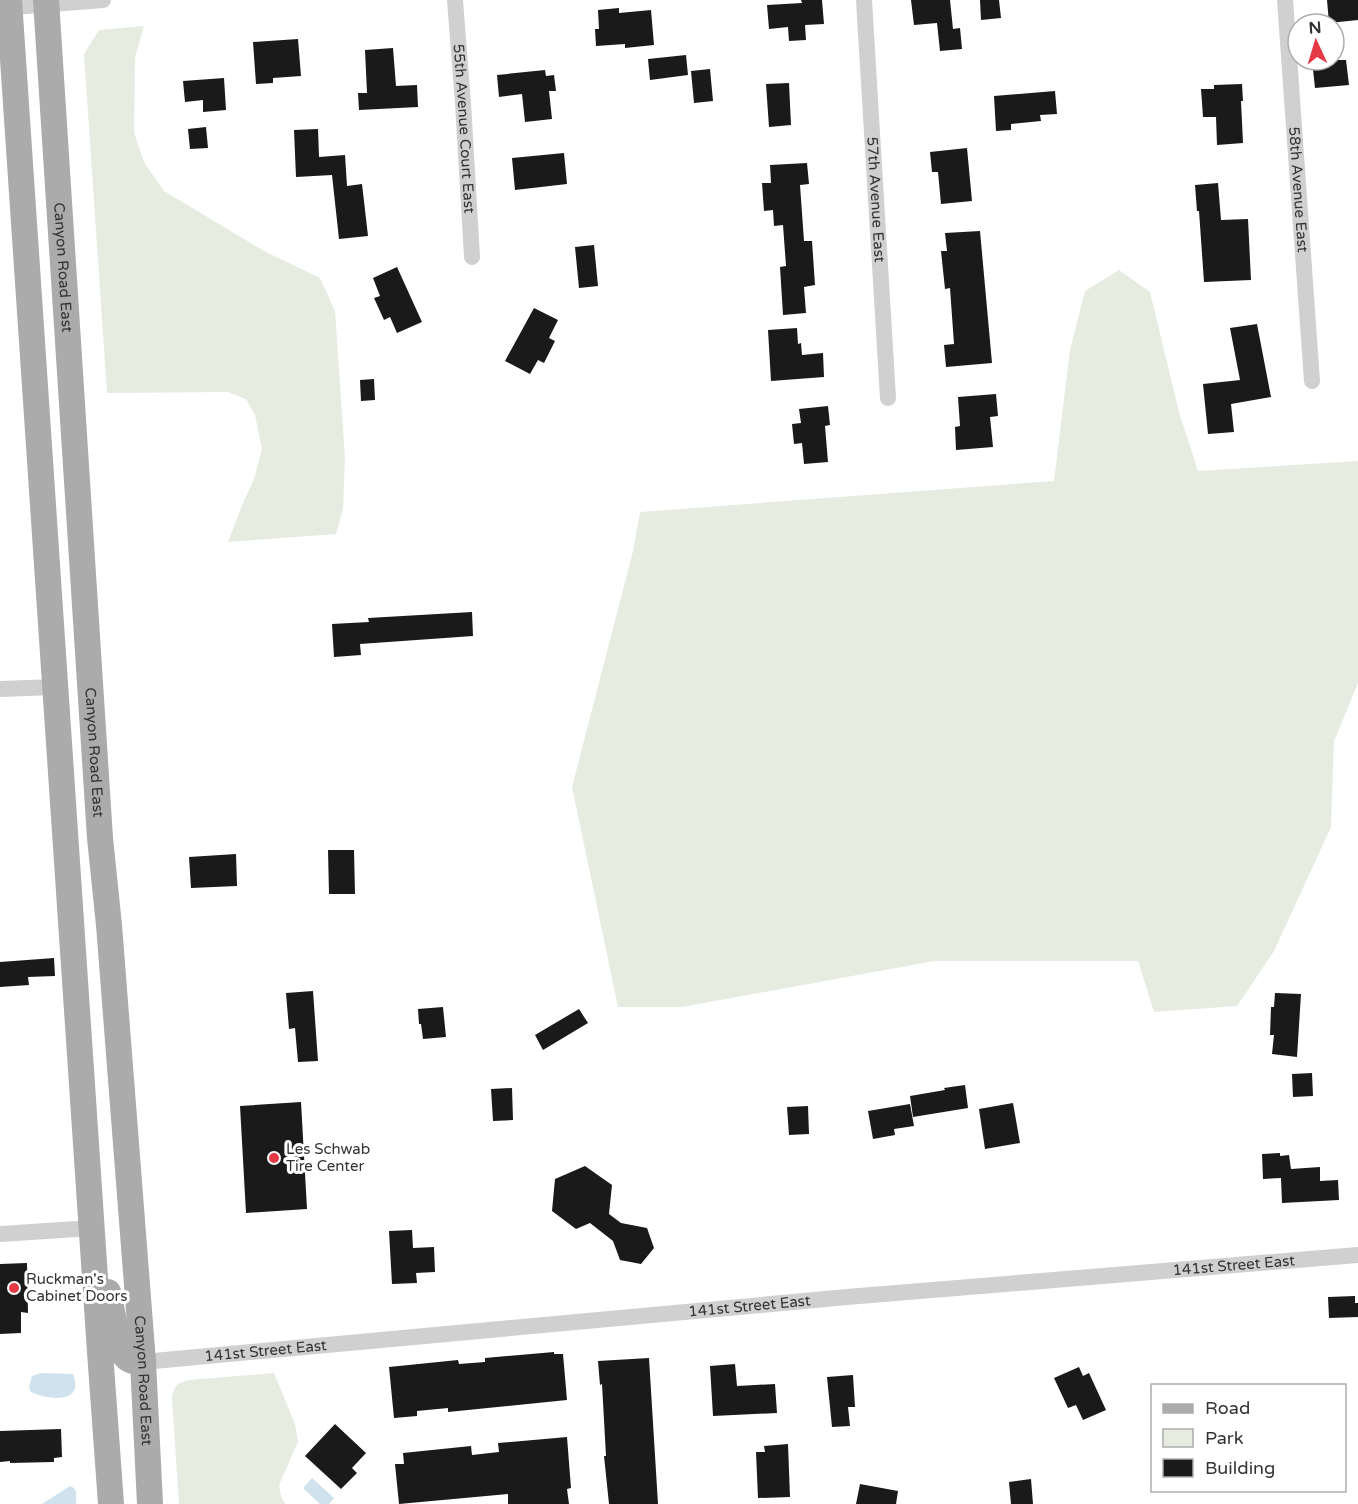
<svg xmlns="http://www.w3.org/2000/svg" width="1358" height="1504" font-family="'Varela Round',sans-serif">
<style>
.green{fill:#e6ecdf}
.water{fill:#cfe2ee}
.building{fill:#1a1a1a}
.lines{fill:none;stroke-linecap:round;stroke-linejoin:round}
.street{stroke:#d0d0d0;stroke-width:16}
.primary{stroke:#ababab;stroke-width:26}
.poi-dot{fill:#e63946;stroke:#fff;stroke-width:2}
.labels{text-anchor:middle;stroke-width:6;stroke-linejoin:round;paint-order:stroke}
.street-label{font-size:15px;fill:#333;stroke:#fff}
.poi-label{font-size:15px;fill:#333;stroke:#fff;text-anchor:start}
</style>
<rect width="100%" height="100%" fill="#fff"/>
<path class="green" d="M 144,26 L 135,58 L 134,132 L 144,162 L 164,191 L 264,251 L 320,278 L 335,311 L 345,458 L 343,509 L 336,534 L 228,542 L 243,503 L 254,479 L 262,449 L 255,415 L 246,399 L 228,392 L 107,393 L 84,54 L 99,30 Z
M 1119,270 L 1150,292 L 1179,412 L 1198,471 L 1358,461 L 1358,683 L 1334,741 L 1331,827 L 1274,951 L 1237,1006 L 1154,1012 L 1138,961 L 934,961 L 682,1007 L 618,1007 L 572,787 L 633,551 L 640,512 L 1054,481 L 1070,350 L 1085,291 Z
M 274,1373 L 295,1424 L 298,1442 L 279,1485 L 281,1496 L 285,1504 L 179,1504 L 172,1398 C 174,1386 177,1383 189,1380 Z"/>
<path class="water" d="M 41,1373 L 73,1374 C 75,1379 76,1383 75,1388 C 71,1404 41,1397 31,1392 L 29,1387 L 32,1376 Z
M 312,1478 L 334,1498 L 329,1504 L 320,1504 L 303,1488 Z
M 70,1486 L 74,1488 L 76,1492 L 76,1504 L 42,1504 Z"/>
<path class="building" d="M 801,0 L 822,0 L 824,24 L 805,25 L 806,40 L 789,41 L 788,27 L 769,29 L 767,5 L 802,3 Z
M 911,0 L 950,0 L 953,29 L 960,28 L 962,49 L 940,51 L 937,23 L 914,25 Z
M 980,0 L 999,0 L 1001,18 L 981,20 Z
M 1327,0 L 1358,0 L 1358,20 L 1329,23 Z
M 619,8 L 619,13 L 651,10 L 654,45 L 625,48 L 625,44 L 596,46 L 595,29 L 599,29 L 598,10 Z
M 298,39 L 301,76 L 273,78 L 273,83 L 256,84 L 253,42 Z
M 393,48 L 396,86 L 417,85 L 418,107 L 359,110 L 358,93 L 367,93 L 365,50 Z
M 686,55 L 688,75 L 650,80 L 648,59 Z
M 1312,60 L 1346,60 L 1349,85 L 1315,88 Z
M 710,69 L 713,101 L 694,103 L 691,71 Z
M 545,70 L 546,76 L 554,75 L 556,91 L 549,91 L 552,119 L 525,122 L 522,94 L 499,97 L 497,75 Z
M 224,78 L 226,110 L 203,112 L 203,100 L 185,102 L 183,81 Z
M 789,83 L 791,125 L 769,127 L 766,84 Z
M 1242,84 L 1243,101 L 1241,101 L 1243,143 L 1217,145 L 1216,117 L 1203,117 L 1201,89 L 1214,89 L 1214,85 Z
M 1055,91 L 1057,114 L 1040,115 L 1041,121 L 1011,124 L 1011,130 L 996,131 L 994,96 Z
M 206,127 L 208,148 L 190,149 L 188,129 Z
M 318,129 L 319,157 L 345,155 L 347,186 L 362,184 L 368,236 L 339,239 L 332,175 L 296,177 L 294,130 Z
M 967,148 L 972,201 L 941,204 L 938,172 L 932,172 L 930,152 Z
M 564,153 L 567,184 L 515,190 L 512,158 Z
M 807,163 L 809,184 L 800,185 L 804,241 L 812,241 L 815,285 L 804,287 L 806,313 L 783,315 L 780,267 L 786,266 L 783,225 L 774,226 L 773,210 L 764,211 L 762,183 L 771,183 L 770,165 Z
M 1218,183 L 1221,220 L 1248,219 L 1251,280 L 1204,282 L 1199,211 L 1197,211 L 1195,185 Z
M 980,231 L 992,363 L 946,367 L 944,345 L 954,344 L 950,288 L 945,289 L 941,251 L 947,251 L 945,233 Z
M 594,245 L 598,286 L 579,288 L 575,247 Z
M 397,267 L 422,322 L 397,333 L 390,317 L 384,320 L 374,298 L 380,296 L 373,278 Z
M 534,308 L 558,320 L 549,338 L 555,341 L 544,363 L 538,360 L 530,374 L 505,361 Z
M 1257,324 L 1271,397 L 1231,404 L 1234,432 L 1208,434 L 1203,384 L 1240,380 L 1230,328 Z
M 797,328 L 798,344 L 801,343 L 802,355 L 823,353 L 824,377 L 771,381 L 768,330 Z
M 374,379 L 375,400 L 361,401 L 360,380 Z
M 996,394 L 998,416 L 990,417 L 993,447 L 956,450 L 955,427 L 960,426 L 958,397 Z
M 828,406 L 830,425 L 825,426 L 828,462 L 804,464 L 802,443 L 794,444 L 792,424 L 801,423 L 799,409 Z
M 472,612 L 473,636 L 360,644 L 361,655 L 334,657 L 332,624 L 369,622 L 368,618 Z
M 328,850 L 354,850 L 355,894 L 329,894 Z
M 236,854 L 237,886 L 191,888 L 189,857 Z
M 54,958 L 55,976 L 28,977 L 29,985 L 0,987 L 0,962 Z
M 313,991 L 318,1061 L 298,1062 L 295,1028 L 289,1029 L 286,993 Z
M 1275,993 L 1301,994 L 1297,1057 L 1272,1054 L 1274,1035 L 1270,1035 L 1271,1007 L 1274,1007 Z
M 443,1007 L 446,1037 L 423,1039 L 421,1024 L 419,1024 L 418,1009 Z
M 579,1009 L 588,1023 L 543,1050 L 535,1035 Z
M 1312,1073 L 1313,1096 L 1293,1097 L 1292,1074 Z
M 965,1085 L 968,1108 L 913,1117 L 910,1096 L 945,1090 L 944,1088 Z
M 512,1088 L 513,1120 L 493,1121 L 491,1089 Z
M 301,1102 L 307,1209 L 246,1213 L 240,1106 Z
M 1013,1103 L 1020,1143 L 985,1149 L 979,1109 Z
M 910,1104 L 914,1126 L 894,1129 L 895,1135 L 873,1139 L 868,1111 Z
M 808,1106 L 809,1134 L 789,1135 L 787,1107 Z
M 1280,1153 L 1280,1156 L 1289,1155 L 1291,1169 L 1320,1167 L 1320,1181 L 1338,1180 L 1339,1200 L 1282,1203 L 1281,1178 L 1263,1179 L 1262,1154 Z
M 585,1166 L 612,1185 L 609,1214 L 621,1223 L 647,1228 L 654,1248 L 641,1264 L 620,1260 L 613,1241 L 590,1223 L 576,1229 L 552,1211 L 555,1179 Z
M 412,1230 L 413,1248 L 434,1247 L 435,1272 L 416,1273 L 417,1283 L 392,1284 L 389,1231 Z
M 27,1263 L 28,1313 L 21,1312 L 21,1333 L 0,1334 L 0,1264 Z
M 1355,1296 L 1355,1303 L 1358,1303 L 1358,1317 L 1329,1318 L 1328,1297 Z
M 554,1352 L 554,1354 L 563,1354 L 567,1400 L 448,1412 L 448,1408 L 417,1411 L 417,1416 L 394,1418 L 389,1367 L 458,1360 L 459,1364 L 485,1362 L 485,1358 Z
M 649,1358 L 658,1504 L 609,1504 L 604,1456 L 606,1456 L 602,1384 L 600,1385 L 598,1361 Z
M 735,1364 L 737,1386 L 775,1384 L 777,1413 L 713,1416 L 710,1366 Z
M 1079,1367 L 1083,1376 L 1089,1373 L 1106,1410 L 1083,1420 L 1076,1405 L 1068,1408 L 1054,1378 Z
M 853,1375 L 855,1407 L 848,1407 L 850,1426 L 832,1427 L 827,1377 Z
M 335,1424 L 366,1453 L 352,1468 L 357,1473 L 341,1489 L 305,1456 Z
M 61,1429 L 62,1457 L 54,1458 L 54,1462 L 10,1463 L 10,1461 L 0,1462 L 0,1431 Z
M 567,1437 L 571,1488 L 567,1489 L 569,1504 L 508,1504 L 508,1494 L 399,1504 L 395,1464 L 404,1464 L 403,1453 L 471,1446 L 472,1455 L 499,1452 L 498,1443 Z
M 788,1444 L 790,1497 L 758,1498 L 756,1452 L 765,1452 L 764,1446 Z
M 1031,1479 L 1033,1504 L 1011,1504 L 1009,1482 Z
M 860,1484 L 898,1491 L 896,1504 L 856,1504 Z"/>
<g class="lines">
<g class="street">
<path id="s1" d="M 455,0 L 463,103 L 472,257"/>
<path id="s2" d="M 864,0 L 888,398"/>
<path id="s3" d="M 1285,0 L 1312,381"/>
<path d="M 1,8 L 103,0"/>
<path d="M 0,689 L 55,687"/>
<path d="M 0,1234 L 92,1228"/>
<path id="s4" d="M 143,1362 L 847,1297 L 1358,1255"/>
</g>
<g class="primary">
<path d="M 9,0 L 100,1352 L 111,1504"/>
<path id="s5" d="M 46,0 L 100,838 L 109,925 L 143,1362 L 150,1504"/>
<path d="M 108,1292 C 111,1305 118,1347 125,1356 C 130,1362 136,1362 143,1362"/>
</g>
</g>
<g class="poi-dot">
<circle cx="274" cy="1158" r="6"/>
<circle cx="14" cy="1288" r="6"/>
</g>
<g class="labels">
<g class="street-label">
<text dy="5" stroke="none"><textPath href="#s1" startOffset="129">55th Avenue Court East</textPath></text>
<text dy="5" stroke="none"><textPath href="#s3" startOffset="190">58th Avenue East</textPath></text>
<text dy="5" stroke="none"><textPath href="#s2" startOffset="200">57th Avenue East</textPath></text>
<text dy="5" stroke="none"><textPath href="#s5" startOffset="268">Canyon Road East</textPath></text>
<text dy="5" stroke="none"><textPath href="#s5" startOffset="754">Canyon Road East</textPath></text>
<text dy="5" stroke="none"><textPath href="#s4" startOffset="1095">141st Street East</textPath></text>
<text dy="5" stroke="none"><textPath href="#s4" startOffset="609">141st Street East</textPath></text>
<text dy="5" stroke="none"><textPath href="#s4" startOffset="123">141st Street East</textPath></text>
<text dy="5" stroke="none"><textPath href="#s5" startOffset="1384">Canyon Road East</textPath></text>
</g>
<g class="poi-label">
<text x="286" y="1154">Les Schwab<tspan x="286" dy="17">Tire Center</tspan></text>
<text x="26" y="1284">Ruckman's<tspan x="26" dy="17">Cabinet Doors</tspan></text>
</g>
</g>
<rect x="1151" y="1384" width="195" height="108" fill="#ffffff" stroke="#adadad" stroke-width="1.5"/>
<rect x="1163" y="1404" width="30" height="9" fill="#ababab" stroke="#adadad" stroke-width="1.5"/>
<text x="1205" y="1414" font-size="18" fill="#333333">Road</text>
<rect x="1163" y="1429" width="30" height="18" fill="#e6ecdf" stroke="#adadad" stroke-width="1.5"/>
<text x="1205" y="1444" font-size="18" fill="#333333">Park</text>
<rect x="1163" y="1459" width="30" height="18" fill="#1a1a1a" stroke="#adadad" stroke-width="1.5"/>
<text x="1205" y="1474" font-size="18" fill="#333333">Building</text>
<g transform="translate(1316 42) rotate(356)"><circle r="28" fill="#ffffff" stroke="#adadad" stroke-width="1.5"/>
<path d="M0-4.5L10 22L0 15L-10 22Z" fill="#e63946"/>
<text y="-9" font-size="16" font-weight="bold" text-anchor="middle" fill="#333333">N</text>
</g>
</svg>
